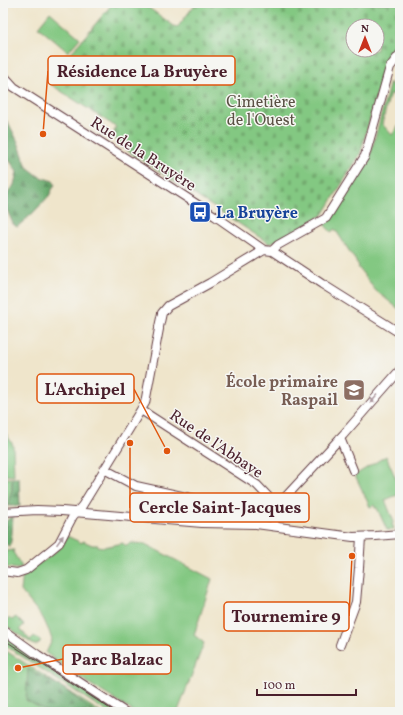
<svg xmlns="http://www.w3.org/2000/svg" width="403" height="715" font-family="Vollkorn,serif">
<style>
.green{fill:#83c882;stroke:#667456}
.forest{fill:url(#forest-firs);stroke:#5a664e}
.cemetery{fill:url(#cemetery-stones);stroke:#667456;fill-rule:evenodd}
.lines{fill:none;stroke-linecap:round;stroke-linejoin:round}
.minor-casing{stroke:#633d43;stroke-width:10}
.minor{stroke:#fff;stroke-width:8}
.tram{stroke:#4a1f2b;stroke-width:1}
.oneway{fill:#ae9aa0}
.labels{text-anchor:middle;stroke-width:3;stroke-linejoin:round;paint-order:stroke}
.park-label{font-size:16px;fill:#5b5245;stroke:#f6f6f2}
.street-label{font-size:16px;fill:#4a1f2b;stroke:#f6f6f2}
.transit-label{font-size:16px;font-weight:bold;fill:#164399;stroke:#f6f6f2;text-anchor:start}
.education-label{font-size:16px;font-weight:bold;fill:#785e54;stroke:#f6f6f2;text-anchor:end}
.leader{fill:none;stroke:#e0560e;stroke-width:1.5}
.callout-dot{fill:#e0560e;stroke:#f6f6f2;stroke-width:1.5}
.callout{fill:#f6f6f2;stroke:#e0560e;stroke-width:1.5}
.callout-label{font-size:17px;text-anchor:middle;font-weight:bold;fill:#4a1f2b}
</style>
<defs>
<pattern id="forest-firs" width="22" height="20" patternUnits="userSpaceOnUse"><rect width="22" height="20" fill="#6aac70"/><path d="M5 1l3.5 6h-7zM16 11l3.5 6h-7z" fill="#598b5c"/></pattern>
<pattern id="cemetery-stones" width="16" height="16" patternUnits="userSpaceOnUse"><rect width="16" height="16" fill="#83c882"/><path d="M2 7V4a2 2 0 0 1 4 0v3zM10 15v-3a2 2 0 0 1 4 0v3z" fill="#73ab70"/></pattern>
</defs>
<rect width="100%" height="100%" fill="#f6f6f2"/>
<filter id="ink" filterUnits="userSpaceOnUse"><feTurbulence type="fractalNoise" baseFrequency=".025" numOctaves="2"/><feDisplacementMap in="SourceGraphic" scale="8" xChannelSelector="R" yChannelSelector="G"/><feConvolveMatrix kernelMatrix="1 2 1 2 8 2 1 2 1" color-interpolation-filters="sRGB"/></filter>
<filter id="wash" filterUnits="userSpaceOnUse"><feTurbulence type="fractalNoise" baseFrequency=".012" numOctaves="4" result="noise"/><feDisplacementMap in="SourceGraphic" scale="16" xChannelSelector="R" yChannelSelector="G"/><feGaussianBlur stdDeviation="0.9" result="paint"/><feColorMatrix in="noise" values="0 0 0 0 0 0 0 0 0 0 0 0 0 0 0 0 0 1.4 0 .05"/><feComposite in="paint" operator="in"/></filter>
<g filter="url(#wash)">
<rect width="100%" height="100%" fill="#efe5cb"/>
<path class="green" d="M 50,12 L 80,38 L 68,52 L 38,27 Z
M 390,82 L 397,93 L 396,96 L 390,93 L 382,124 L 392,135 L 399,125 L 400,126 L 400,310 L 375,290 L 358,267 L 359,266 L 335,229 L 331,232 L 324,224 L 329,221 L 369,160 Z
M 3,430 L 5,432 L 13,445 L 14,476 L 3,475 Z
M 386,456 L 400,488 L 400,494 L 385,500 L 394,522 L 392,523 L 394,529 L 387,530 L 377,508 L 375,508 L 374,505 L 370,507 L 355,475 Z
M 3,478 L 14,478 L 12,481 L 12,490 L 9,500 L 8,506 L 5,506 L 5,500 L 3,500 Z
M 67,536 L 82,543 L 83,541 L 92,545 L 98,545 L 98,546 L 104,547 L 123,543 L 125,545 L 127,546 L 130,543 L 133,543 L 145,544 L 212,579 L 194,635 L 204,643 L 178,711 L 180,712 L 134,712 L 71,672 L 46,653 L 52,640 L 49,631 L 43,618 L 21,591 L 23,572 L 45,560 L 62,546 Z
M 14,550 L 13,552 L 22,567 L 17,569 L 7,567 C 2,564 5,557 5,551 Z
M 9,617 L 12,620 L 16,617 L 24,625 L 20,629 L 30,640 L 34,636 L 41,641 L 37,645 L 34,645 L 4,624 Z
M 3,634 L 118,712 L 107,712 L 3,644 Z
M 3,649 L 100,712 L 3,712 Z"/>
<path class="forest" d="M 3,119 L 8,122 L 18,142 L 27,167 L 40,177 L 53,181 L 55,184 L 49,196 L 32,214 L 17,227 L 13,224 L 5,205 L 8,193 L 14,185 L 17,172 L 10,161 L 3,157 Z
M 14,478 L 19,478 L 20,506 L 8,506 L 9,500 L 12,490 L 12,481 Z
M 13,515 L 12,534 L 10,547 L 3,542 L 5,522 Z
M 28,669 L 63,688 L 94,712 L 48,712 L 26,700 Z"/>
<path class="cemetery" d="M 113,3 L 142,3 L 177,28 L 196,3 L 400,3 L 400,47 L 385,65 L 360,154 L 323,215 L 270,244 L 117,144 L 114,132 L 116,127 L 50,84 L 70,54 ZM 353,26 L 377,26 L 377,50 L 353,50 Z"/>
</g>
<g filter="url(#ink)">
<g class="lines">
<g class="minor-casing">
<path id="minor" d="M 3,75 L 14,87 L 133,163 L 215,216 L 264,250 L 272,251 L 322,284 L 400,333
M 272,251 L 278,245 L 326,218 L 365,156 L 390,67 L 400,54
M 159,327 L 162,313 L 168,306 L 210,283 L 264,250
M 141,410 L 257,485 L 277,506
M 340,438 L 353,470
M 104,469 L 136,486 L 209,502 L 235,509 L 249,514 L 256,517 L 256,524
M 3,512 L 37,510 L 62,511 L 202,523 L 256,524 L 353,537 L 376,536 L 400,534
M 274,526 L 276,509 L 279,504 L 343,435 L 400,370
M 3,571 L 17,573 L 26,570 L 59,543 L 73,516 L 82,506 L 145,403 L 159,329
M 3,630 L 38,655 L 125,712
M 340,645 L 356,602 L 359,568 L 361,537"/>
</g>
<use href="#minor" class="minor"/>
<path class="tram" d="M 3,639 L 115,712"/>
</g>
<defs><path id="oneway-solid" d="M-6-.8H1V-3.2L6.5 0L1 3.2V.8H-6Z"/></defs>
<g class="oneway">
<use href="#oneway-solid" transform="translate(374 399) rotate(132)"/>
<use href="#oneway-solid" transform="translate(60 540) rotate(-55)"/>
</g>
</g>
<defs>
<g id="bus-square" transform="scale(1.15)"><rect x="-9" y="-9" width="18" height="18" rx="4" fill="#1a4fb4" stroke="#f6f6f2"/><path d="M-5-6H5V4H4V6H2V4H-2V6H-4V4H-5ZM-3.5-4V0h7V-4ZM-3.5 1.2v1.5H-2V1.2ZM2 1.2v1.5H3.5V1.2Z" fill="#fff"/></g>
<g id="school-square" transform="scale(1.15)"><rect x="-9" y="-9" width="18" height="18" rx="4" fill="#8d6e63" stroke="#f6f6f2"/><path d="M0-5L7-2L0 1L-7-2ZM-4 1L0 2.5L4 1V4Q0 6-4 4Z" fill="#fff"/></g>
</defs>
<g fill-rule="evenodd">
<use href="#bus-square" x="200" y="212"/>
<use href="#school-square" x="354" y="390"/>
</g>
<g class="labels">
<g class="park-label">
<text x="261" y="107">Cimetière<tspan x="261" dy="18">de l'Ouest</tspan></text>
</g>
<g class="street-label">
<text transform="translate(144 153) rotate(33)" y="6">Rue de la Bruyère</text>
<text transform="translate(217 443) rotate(34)" y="6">Rue de l'Abbaye</text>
</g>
<g class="transit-label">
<text x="216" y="218">La Bruyère</text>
</g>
<g class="education-label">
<text x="338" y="387">École primaire<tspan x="338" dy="18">Raspail</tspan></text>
</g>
</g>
<path class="leader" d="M43 134L48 71M167 451L134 389M130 443L130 508M352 556L349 616M18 668L63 659"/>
<g class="callout-dot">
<circle cx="43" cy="134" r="4"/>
<circle cx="167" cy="451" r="4"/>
<circle cx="130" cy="443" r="4"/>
<circle cx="352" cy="556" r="4"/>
<circle cx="18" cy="668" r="4"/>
</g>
<g class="callout">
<rect x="48" y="56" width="187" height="29" rx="4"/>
<rect x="37" y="374" width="97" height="29" rx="4"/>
<rect x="130" y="493" width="179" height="29" rx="4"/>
<rect x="224" y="602" width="125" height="29" rx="4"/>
<rect x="63" y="645" width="108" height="29" rx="4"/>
</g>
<g class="callout-label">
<text x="142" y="77">Résidence La Bruyère</text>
<text x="85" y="395">L'Archipel</text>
<text x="220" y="513">Cercle Saint-Jacques</text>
<text x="286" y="622">Tournemire 9</text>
<text x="117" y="665">Parc Balzac</text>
</g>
<rect width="403" height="715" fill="none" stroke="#f6f6f2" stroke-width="16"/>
<g transform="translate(365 38)"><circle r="19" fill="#f6f6f2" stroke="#b1a0a2"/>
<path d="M0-3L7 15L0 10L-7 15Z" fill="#c8321e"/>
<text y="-6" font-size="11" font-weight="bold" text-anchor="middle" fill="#4a1f2b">N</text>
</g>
<path d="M257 689v6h99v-6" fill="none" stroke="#4a1f2b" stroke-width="2"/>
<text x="263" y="689" font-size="12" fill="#4a1f2b" stroke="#f6f6f2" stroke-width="3" paint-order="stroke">100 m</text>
</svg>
